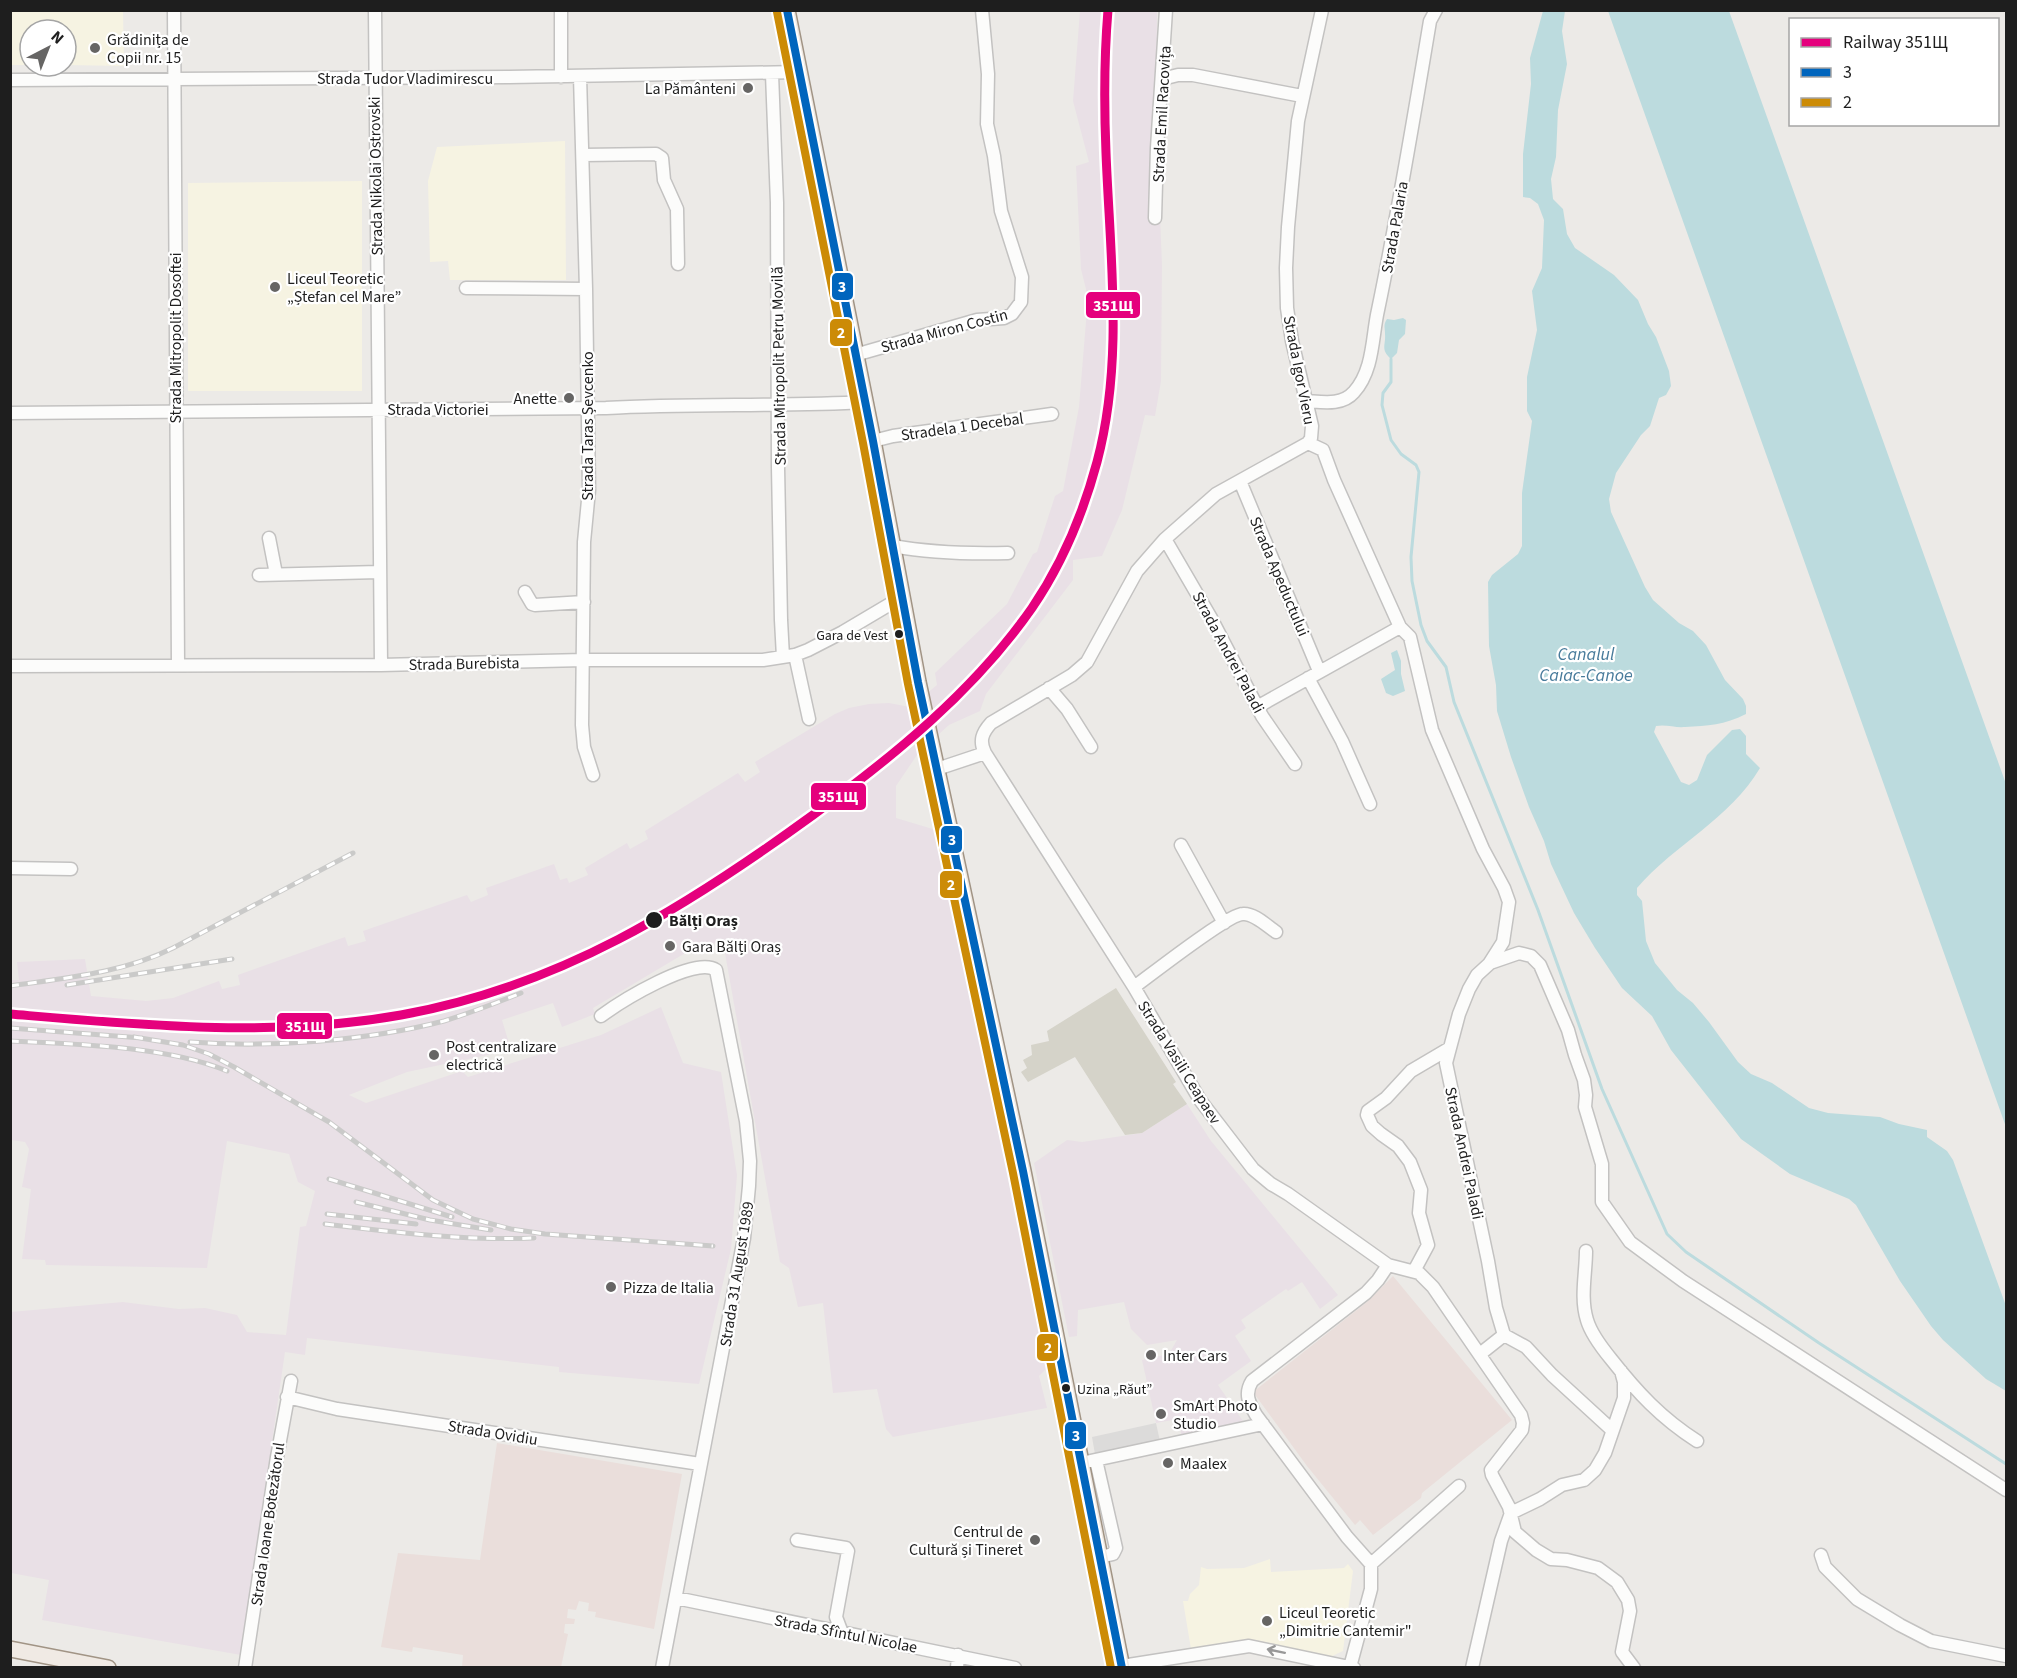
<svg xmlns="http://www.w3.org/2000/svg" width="2017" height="1678" font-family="'Source Sans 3',sans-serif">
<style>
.industrial{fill:#e9e0e6}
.education{fill:#f6f3e2}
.military{fill:#eadedb}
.construction{fill:#d5d3c9}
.parking{fill:#dcdbda}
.water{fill:#bcdbde}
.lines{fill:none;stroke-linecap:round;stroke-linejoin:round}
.stream{stroke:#bcdbde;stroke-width:3}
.minor-casing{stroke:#c3c2c1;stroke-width:15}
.major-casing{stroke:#a19485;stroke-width:18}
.minor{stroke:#fcfcfb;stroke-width:12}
.major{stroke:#f0eae4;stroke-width:15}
.rail-casing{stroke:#cacac9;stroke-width:5}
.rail{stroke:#fff;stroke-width:3;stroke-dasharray:9;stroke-linecap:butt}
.bus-1-casing{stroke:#fff;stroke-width:12}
.bus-2-casing{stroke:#fff;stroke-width:12}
.bus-1{stroke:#0065bd;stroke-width:8}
.bus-2{stroke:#cc8b06;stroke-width:8}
.rail-1-casing{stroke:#fff;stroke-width:14}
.rail-1{stroke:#e5007d;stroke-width:9}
.oneway{stroke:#989898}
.poi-dot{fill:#666564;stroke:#fff;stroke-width:2}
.bus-dot{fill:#1e1e1e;stroke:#fff;stroke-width:2}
.labels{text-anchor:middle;stroke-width:4.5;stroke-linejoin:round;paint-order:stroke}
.bus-label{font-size:14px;fill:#1e1e1e;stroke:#fff;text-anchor:end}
.poi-label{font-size:16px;fill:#1e1e1e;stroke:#fff;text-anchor:start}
.street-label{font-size:16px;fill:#1e1e1e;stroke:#fff}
.stop-label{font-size:16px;font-weight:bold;fill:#1e1e1e;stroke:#fff;text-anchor:start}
.water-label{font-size:18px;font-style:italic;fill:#487b9b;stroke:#fff}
.line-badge{stroke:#fff;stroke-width:2}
.badge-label{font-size:16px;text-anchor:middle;font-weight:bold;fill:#fff}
</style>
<rect width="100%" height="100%" fill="#eceae7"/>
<path class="industrial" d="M 1080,11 L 1157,11 L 1156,118 L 1162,265 L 1161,381 L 1155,416 L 1145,415 L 1122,510 L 1102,556 L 1073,560 L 1073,580 L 986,694 L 980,711 L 949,725 L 919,752 L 896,786 L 896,818 L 936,830 L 1047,1368 L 1039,1376 L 1047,1408 L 893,1437 L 886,1429 L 877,1389 L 833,1393 L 823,1303 L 798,1307 L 789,1268 L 780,1262 L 723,942 L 697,946 L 593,1008 L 595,1014 L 562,1027 L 553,1003 L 502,1020 L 511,1050 L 407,1072 L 349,1095 L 366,1103 L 462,1071 L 468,1077 L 601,1035 L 661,1007 L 683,1063 L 721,1072 L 737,1175 L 731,1249 L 699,1384 L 559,1372 L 559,1367 L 307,1338 L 305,1355 L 285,1352 L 241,1655 L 42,1620 L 49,1580 L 11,1573 L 11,1312 L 123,1302 L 179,1309 L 205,1308 L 237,1315 L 247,1332 L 286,1335 L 300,1227 L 306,1226 L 315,1191 L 298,1182 L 289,1154 L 227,1141 L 207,1268 L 46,1265 L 45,1260 L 22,1259 L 31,1189 L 22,1187 L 29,1149 L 25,1142 L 11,1140 L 10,980 L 19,980 L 17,962 L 85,959 L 91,996 L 146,1001 L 173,998 L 219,981 L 222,989 L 240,985 L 238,975 L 345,937 L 348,946 L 366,941 L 363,931 L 467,895 L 471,902 L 488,895 L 486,888 L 554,864 L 560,880 L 567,878 L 569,883 L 588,875 L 585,868 L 627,843 L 630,849 L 648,839 L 645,831 L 738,773 L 745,782 L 760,772 L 755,762 L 835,714 L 849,708 L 869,704 L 889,703 L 910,707 L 937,685 L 935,673 L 1007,604 L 1033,554 L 1037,552 L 1055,496 L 1063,491 L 1079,407 L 1088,297 L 1081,269 L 1076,166 L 1089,162 L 1073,101 Z
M 1187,1104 L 1211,1141 L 1338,1295 L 1320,1309 L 1302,1282 L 1288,1291 L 1286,1289 L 1241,1320 L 1246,1328 L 1235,1336 L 1251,1361 L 1218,1385 L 1245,1424 L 1182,1438 L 1178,1419 L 1156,1423 L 1142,1360 L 1164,1355 L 1164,1359 L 1166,1359 L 1177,1340 L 1147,1345 L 1131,1329 L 1124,1302 L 1078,1310 L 1077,1336 L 1069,1337 L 1034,1163 L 1067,1140 L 1082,1142 L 1142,1133 Z"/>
<path class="education" d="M 11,10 L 123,11 L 124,66 L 66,65 L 66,30 L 30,30 L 30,65 L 11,65 Z
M 565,141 L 566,280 L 450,280 L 448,261 L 430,262 L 428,181 L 437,147 Z
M 362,181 L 362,391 L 188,391 L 188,183 Z
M 1270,1559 L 1271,1572 L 1344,1568 L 1348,1564 L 1353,1571 L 1343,1651 L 1330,1657 L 1256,1640 L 1191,1649 L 1183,1601 L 1188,1601 L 1190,1594 L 1199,1585 L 1201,1567 L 1207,1569 L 1244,1568 Z"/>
<path class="military" d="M 1393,1276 L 1512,1420 L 1422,1493 L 1421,1498 L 1373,1535 L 1360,1520 L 1355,1525 L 1307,1466 L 1253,1392 L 1367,1302 Z
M 497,1443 L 682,1474 L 654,1629 L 595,1617 L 596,1612 L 588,1611 L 589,1603 L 579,1601 L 576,1610 L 568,1609 L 567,1618 L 575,1619 L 574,1624 L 565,1624 L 564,1633 L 568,1634 L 561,1667 L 462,1667 L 463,1655 L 413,1647 L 412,1652 L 381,1647 L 398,1553 L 480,1560 Z"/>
<path class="construction" d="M 1116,988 L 1176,1082 L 1173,1084 L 1187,1104 L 1142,1133 L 1125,1135 L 1075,1057 L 1028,1082 L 1021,1072 L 1027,1068 L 1023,1060 L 1032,1055 L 1031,1045 L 1049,1041 L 1047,1031 Z"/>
<path class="parking" d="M 1156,1423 L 1161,1446 L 1096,1460 L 1092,1437 Z"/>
<path class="water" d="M 1543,11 L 1565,11 L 1562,31 L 1567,64 L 1558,110 L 1556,157 L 1551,179 L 1553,199 L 1563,209 L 1567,234 L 1575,248 L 1614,275 L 1638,300 L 1648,324 L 1656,337 L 1669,371 L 1671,386 L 1666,395 L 1659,398 L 1650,426 L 1641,435 L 1616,473 L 1609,499 L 1611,512 L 1645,587 L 1653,600 L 1679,623 L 1693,631 L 1706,645 L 1725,680 L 1743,699 L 1746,706 L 1746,714 C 1724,725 1708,726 1685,727 C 1675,728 1666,724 1656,726 L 1654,732 L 1681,782 L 1689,785 L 1697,780 L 1707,755 L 1732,730 L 1740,729 L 1746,736 L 1746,754 L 1760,768 C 1730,819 1675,844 1637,888 L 1637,895 L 1642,901 L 1646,941 L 1655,963 L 1677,990 L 1693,1003 L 1709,1022 L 1738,1062 L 1751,1074 L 1772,1083 L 1809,1108 L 1828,1113 L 1880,1117 L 1899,1124 L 1927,1130 L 1927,1137 L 1947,1151 L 1953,1160 L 2006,1306 L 2006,1391 L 1986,1379 L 1943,1340 L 1931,1326 L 1900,1281 L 1856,1205 L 1849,1199 L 1790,1174 L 1741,1139 L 1671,1050 L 1652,1016 L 1622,988 L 1595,948 L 1574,913 L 1551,864 L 1544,841 L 1529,807 L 1511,757 L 1497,711 L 1496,685 L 1489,646 L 1488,582 L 1492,575 L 1518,554 L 1522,546 L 1522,493 L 1532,421 L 1527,411 L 1527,377 L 1537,330 L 1532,291 L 1542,268 L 1544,220 L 1538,204 L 1530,198 L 1523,197 L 1523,154 L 1531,84 L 1530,58 Z
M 1608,11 L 1729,11 L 2006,784 L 2006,1127 Z
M 1403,318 L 1406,320 L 1405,334 L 1399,340 L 1397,353 L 1391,359 C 1380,349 1386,346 1385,334 C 1385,327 1383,325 1387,319 L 1394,320 Z
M 1397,650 L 1401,661 L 1401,674 L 1405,691 L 1393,696 L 1386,693 L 1381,679 L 1395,670 L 1391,653 Z"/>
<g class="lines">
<path class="stream" d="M 1391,359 L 1391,382 L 1383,393 L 1382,405 L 1391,440 L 1401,454 L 1416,465 L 1419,472 L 1411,557 L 1412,581 L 1421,625 L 1427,641 L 1446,667 L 1454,702 L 1538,910 L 1602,1089 L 1667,1234 L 1686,1252 L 1819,1343 L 2006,1464"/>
<g class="minor-casing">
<path id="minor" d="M 174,10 L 178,665
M 375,10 L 381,665
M 561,10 L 561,77
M 772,74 L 777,203 L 778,467 L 781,620 L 783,657
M 580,76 L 586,289 L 589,490 L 584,542 L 582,725 L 584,747 L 593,775
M 1162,79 L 1178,75 L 1193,75 L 1302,96
M 10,80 L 509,77 L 799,72
M 583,155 L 656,154 L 662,158 L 664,180 L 677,209 L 678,264
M 1155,218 L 1157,148 L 1166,10
M 466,288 L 586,289
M 855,355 L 977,320 L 1004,318 L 1012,314 L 1021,302 L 1022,277 L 1001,211 L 994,156 L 987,124 L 988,74 L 982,10
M 1307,401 C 1322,402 1342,406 1354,392 C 1374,370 1372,336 1378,310 C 1398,214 1414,117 1430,21 L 1436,10
M 10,413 L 606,408 C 692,403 779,407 865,402
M 873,441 L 893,436 L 1052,414
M 1308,443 L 1323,450 L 1334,480 L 1400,627 L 1410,637 L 1432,730 L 1483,849 L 1504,888 L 1509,902 L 1503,942 L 1489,964 L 1477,975 L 1469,989 L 1459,1014 L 1446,1063 L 1488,1261 L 1496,1308 L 1504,1335 L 1480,1354
M 1240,481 L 1319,671
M 269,538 L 276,574
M 1165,539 L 1211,618 L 1262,716 L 1295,764
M 893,546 C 931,553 969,554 1008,553
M 259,575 L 379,572
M 525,592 L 532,604 L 535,605 L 584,602
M 795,655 L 809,719
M 10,666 L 381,665 L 584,660 L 763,660 L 795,655 L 808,650 L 843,632 L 902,597
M 1308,678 L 1342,741 L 1370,804
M 1049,688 L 1067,709 L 1091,747
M 1257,707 L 1400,627
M 985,753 C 979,741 982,733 991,723 L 1072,675 L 1087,662 L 1137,571 L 1165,539 L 1216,494 L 1308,443 L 1311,438 L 1312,426 L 1292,341 L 1287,308 L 1286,268 L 1288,227 L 1298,121 L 1322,10
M 937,769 L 985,753 L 1134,987 L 1200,1100 L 1253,1169 L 1271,1184 L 1288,1194 L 1388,1265 L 1419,1273 L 1433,1287 L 1521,1415 L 1523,1423 L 1522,1430 L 1491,1470 L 1492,1475 L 1509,1507 L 1515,1532 L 1536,1550 L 1551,1559 L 1567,1560 L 1598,1568 L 1617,1582 L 1628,1600 L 1630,1611 L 1622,1652 L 1634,1668
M 1181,845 L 1224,923
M 10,868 L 71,869
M 1490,963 L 1519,953 L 1531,956 L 1540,965 L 1568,1030 L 1575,1055 L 1584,1080 L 1586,1095 L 1585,1107 L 1602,1164 L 1602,1202 L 1630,1242 L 1683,1281 L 2006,1490
M 1134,987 C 1152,974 1228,914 1243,914 C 1254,913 1267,926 1276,932
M 601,1016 C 620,1002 695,955 716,970 L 746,1121 L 750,1161 L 749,1186 L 744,1238 L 662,1668
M 1586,1251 C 1586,1273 1580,1298 1587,1320 C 1591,1334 1602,1348 1611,1359 C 1637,1392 1661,1418 1697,1441
M 1414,1271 L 1428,1245 L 1419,1213 L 1421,1190 L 1410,1162 L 1398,1146 L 1381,1134 L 1372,1126 L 1367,1115 L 1368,1111 L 1386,1098 L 1411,1071 L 1450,1048
M 1504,1335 L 1526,1347 L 1552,1375 L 1612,1430
M 287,1397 L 337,1409 L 700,1464
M 1096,1460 L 1116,1548 L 1113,1554 L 1100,1557
M 1081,1463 L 1263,1424
M 797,1540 L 846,1548 L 848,1551 L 836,1617 L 842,1633
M 1821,1555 L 1825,1567 L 1857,1599 L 1900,1625 L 1931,1641 L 2006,1656
M 1371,1564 L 1459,1486
M 676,1598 L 1015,1668
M 1122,1666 L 1249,1646 L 1354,1668
M 1350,1667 L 1371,1589 L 1371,1564 L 1347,1537 L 1256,1415 C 1249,1403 1244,1394 1252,1381 L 1366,1293 L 1378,1280 L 1388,1265
M 245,1668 L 277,1457 L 291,1381
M 957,1668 L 958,1655
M 1472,1668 L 1501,1541 L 1511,1513 L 1540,1499 L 1562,1485 L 1584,1480 L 1595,1470 L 1605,1453 L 1624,1398 L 1624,1382 L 1621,1371"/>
</g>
<g class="major-casing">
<path id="major" d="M 787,10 L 873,441 L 918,682 L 1023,1171 L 1122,1668
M 10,1649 L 108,1668"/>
</g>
<use href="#minor" class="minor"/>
<use href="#major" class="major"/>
<g class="rail-casing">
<path id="rail" d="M 67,985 L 232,959
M 10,986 C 65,978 123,973 173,948 L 353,853
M 10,1028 L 142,1038
M 134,1037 L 183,1045 L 209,1054 L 234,1067 L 329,1122 L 433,1200 L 473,1219 L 511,1229 L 545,1234 L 713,1246
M 10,1041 C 75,1044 167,1046 227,1071
M 190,1042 C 269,1048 367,1041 444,1021 C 470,1013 496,1003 521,993
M 329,1179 L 452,1217
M 356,1202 L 430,1220 L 491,1230
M 327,1214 L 416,1224
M 325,1224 C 394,1232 464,1241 534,1238"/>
</g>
<use href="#rail" class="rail"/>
<g class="bus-1-casing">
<path id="bus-1" d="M 787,10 L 873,441 L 918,682 L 1023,1171 L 1122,1668"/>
</g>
<g class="bus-2-casing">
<path id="bus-2" d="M 777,12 L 863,443 L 908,684 L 1013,1173 L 1111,1668"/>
</g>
<use href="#bus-1" class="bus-1"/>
<use href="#bus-2" class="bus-2"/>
<g class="rail-1-casing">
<path id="rail-1" d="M 10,1014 C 140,1025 272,1038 401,1015 C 559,987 685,908 813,815 C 894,756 974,691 1032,608 C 1062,564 1083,514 1097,462 C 1124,361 1110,256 1106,153 C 1104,105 1104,58 1108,10"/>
</g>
<use href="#rail-1" class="rail-1"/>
</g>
<defs><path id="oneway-shaft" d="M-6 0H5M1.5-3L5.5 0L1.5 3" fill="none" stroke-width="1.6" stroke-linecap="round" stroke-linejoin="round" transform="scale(1.5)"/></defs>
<use class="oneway" href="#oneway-shaft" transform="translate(1276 1651) rotate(-168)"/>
<g class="poi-dot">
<circle cx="95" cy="48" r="6"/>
<circle cx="748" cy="88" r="6"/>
<circle cx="275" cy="287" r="6"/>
<circle cx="569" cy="398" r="6"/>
<circle cx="670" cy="946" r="6"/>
<circle cx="434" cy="1055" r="6"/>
<circle cx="611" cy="1287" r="6"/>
<circle cx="1151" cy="1355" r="6"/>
<circle cx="1161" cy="1414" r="6"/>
<circle cx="1168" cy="1463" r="6"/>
<circle cx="1035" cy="1540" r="6"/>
<circle cx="1267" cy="1621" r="6"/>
</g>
<g class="bus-dot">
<circle cx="899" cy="634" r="5"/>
<circle cx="654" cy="920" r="9"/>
<circle cx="1066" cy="1388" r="5"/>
</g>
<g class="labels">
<g class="bus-label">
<text x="888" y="640">Gara de Vest</text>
<text x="1077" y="1394" text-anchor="start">Uzina „Răut”</text>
</g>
<g class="poi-label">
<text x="107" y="45">Grădinița de<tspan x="107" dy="18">Copii nr. 15</tspan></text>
<text x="736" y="94" text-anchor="end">La Pământeni</text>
<text x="287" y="284">Liceul Teoretic<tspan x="287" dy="18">„Ștefan cel Mare”</tspan></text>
<text x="557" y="404" text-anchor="end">Anette</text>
<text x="682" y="952">Gara Bălți Oraș</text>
<text x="446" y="1052">Post centralizare<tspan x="446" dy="18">electrică</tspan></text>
<text x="623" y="1293">Pizza de Italia</text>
<text x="1163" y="1361">Inter Cars</text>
<text x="1173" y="1411">SmArt Photo<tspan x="1173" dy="18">Studio</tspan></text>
<text x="1180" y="1469">Maalex</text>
<text x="1023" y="1537" text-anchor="end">Centrul de<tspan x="1023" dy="18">Cultură și Tineret</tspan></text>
<text x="1279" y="1618">Liceul Teoretic<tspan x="1279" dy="18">„Dimitrie Cantemir"</tspan></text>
</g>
<g class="street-label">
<text x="405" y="84">Strada Tudor Vladimirescu</text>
<text transform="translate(1161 114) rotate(-87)" y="6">Strada Emil Racovița</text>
<text transform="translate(375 176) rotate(-91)" y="6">Strada Nikolai Ostrovski</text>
<text transform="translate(1394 227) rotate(-80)" y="6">Strada Palaria</text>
<text transform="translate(944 330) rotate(-15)" y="6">Strada Miron Costin</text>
<text transform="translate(175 338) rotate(-90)" y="6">Strada Mitropolit Dosoftei</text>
<text transform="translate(778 366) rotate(-91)" y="6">Strada Mitropolit Petru Movilă</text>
<text transform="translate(1300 370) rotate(79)" y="6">Strada Igor Vieru</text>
<text x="438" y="415">Strada Victoriei</text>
<text transform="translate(587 426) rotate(-90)" y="6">Strada Taras Șevcenko</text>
<text transform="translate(962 426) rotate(-8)" y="6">Stradela 1 Decebal</text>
<text transform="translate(1280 576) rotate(67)" y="6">Strada Apeductului</text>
<text transform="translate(1229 652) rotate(62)" y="6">Strada Andrei Paladi</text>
<text transform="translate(464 663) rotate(-1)" y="6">Strada Burebista</text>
<text transform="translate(1180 1062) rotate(58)" y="6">Strada Vasili Ceapaev</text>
<text transform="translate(1465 1153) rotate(78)" y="6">Strada Andrei Paladi</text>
<text transform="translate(736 1274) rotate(-81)" y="6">Strada 31 August 1989</text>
<text transform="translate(493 1432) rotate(9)" y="6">Strada Ovidiu</text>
<text transform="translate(267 1524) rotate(-82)" y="6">Strada Ioane Botezătorul</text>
<text transform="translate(846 1633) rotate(11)" y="6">Strada Sfîntul Nicolae</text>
</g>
<g class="stop-label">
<text x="669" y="926">Bălți Oraș</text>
</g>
<g class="water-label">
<text x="1586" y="660">Canalul<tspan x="1586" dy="21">Caiac-Canoe</tspan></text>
</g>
</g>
<g class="line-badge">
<rect x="831" y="272" width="23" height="29" rx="6" fill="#0065bd"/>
<rect x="1085" y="291" width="56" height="28" rx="6" fill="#e5007d"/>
<rect x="829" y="318" width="24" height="29" rx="6" fill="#cc8b06"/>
<rect x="810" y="782" width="57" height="29" rx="6" fill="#e5007d"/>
<rect x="940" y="825" width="23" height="29" rx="6" fill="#0065bd"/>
<rect x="939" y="870" width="24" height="29" rx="6" fill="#cc8b06"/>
<rect x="276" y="1012" width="57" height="28" rx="6" fill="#e5007d"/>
<rect x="1036" y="1333" width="23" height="29" rx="6" fill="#cc8b06"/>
<rect x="1064" y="1421" width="23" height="29" rx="6" fill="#0065bd"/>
</g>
<g class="badge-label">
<text x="842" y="292">3</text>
<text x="1113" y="311">351Щ</text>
<text x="841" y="338">2</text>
<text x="838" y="802">351Щ</text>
<text x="952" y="845">3</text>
<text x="951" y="890">2</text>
<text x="305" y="1032">351Щ</text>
<text x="1048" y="1353">2</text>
<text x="1076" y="1441">3</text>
</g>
<rect width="2017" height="1678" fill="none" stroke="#1e1e1e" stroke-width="24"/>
<rect x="1789" y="18" width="210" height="108" fill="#ffffff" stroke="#a5a5a5" stroke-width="1.5"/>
<rect x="1801" y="38" width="30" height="9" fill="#e5007d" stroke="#a5a5a5" stroke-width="1.5"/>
<text x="1843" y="48" font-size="18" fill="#1e1e1e">Railway 351Щ</text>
<rect x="1801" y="68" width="30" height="9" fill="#0065bd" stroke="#a5a5a5" stroke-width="1.5"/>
<text x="1843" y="78" font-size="18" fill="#1e1e1e">3</text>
<rect x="1801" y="98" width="30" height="9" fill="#cc8b06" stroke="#a5a5a5" stroke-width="1.5"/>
<text x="1843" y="108" font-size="18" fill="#1e1e1e">2</text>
<g transform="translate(48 48) rotate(42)"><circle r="28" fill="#ffffff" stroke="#a5a5a5" stroke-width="1.5"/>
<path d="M0-4.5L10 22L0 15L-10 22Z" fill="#666564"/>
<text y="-9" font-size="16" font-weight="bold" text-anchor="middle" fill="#1e1e1e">N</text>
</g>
</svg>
